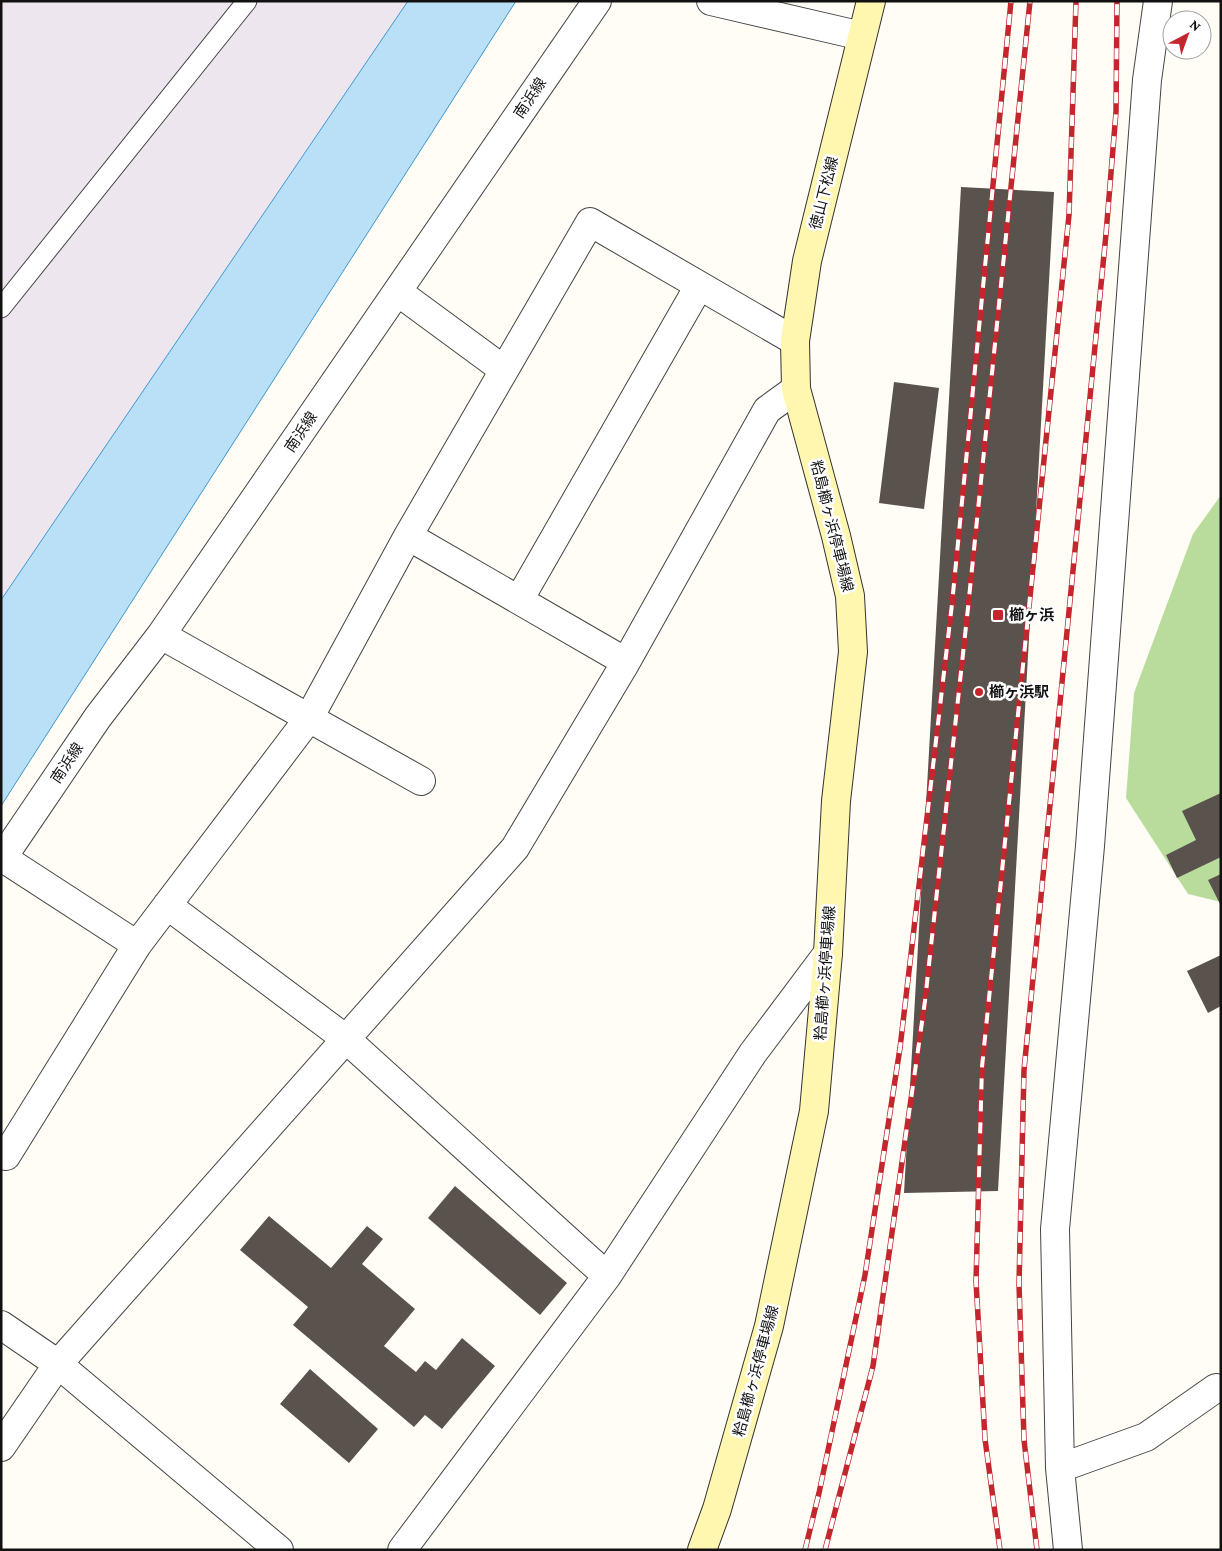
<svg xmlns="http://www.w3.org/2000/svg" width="1222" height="1551" font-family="'Crimson Pro','Noto Sans JP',serif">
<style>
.industrial{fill:#eee6ef}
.forest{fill:#b9dc9c}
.water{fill:#b9e0f7;stroke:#3f96cf}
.building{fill:#5a524d}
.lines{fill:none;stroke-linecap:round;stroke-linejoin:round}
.service-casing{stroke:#444;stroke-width:21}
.minor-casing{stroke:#444;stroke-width:30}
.secondary-casing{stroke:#333;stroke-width:30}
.service{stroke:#fff;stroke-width:19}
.minor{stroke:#fff;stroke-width:28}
.secondary{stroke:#fff6b0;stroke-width:28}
.rail-casing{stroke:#c4262e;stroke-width:5.5}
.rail{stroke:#fff;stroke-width:4;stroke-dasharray:11;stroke-linecap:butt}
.poi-dot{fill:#c4262e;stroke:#fff;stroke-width:2}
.labels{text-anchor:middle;stroke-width:5;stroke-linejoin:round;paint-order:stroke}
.street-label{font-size:15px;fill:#111;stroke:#fff}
.poi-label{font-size:15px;font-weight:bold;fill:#111;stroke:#fff;text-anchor:start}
</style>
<rect width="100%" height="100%" fill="#fffdf5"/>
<path class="industrial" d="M 1,1 L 408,1 L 1,600 Z"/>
<path class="forest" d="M 1221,495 L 1221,902 L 1188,894 L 1126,798 L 1134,693 L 1193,534 Z"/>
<path class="water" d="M 408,1 L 516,1 L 1,806 L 1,600 Z"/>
<path class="building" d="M 961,187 L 1054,192 L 998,1191 L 904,1193 Z
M 894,382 L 939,388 L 924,509 L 879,503 Z
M 1221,793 L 1221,857 L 1177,878 L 1166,855 L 1196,840 L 1182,811 Z
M 1221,874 L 1221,906 L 1208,880 Z
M 1221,955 L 1221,1006 L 1208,1013 L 1187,971 Z
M 455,1186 L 567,1283 L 540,1315 L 428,1218 Z
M 269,1216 L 331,1268 L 367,1226 L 383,1239 L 362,1264 L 415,1309 L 384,1346 L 416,1372 L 425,1361 L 436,1370 L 462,1338 L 495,1366 L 442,1429 L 425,1415 L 414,1427 L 293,1325 L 308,1307 L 240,1250 Z
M 310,1369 L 378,1429 L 349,1463 L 280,1404 Z"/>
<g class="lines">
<g class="service-casing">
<path id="service" d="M 1,308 L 247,1"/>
</g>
<g class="minor-casing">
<path id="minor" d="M 711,1 L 862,36
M 398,292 L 504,370
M 408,536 L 626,662
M 519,600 L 699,286
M 161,635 L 421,781
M 3,858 L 137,945
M 1,860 L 98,717 L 161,635 L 597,1
M 167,905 L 346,1039 L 607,1276
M 1,1151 L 6,1156 L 137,945 L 309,718 L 408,536 L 590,222 L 795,341
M 1,1325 L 58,1364 L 279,1550
M 1,1447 L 58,1364 L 515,848 L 626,662 L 767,410 L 796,389
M 1060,1468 L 1146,1437 L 1216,1388 L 1221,1389
M 402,1550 L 607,1276 L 753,1053 L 828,953
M 1068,1550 L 1060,1468 L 1055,1229 L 1090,846 L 1147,80 L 1158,1"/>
</g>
<g class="secondary-casing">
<path id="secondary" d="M 702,1550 L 717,1509 L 769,1326 L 814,1111 L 828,953 L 836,801 L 853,652 L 850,596 L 836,536 L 796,389 L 795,341 L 807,261 L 871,1"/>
</g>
<use href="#service" class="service"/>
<use href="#minor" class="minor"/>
<use href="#secondary" class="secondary"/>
<g class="rail-casing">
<path id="rail" d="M 805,1550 L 819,1493 L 865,1275 L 900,1048 L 952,604 L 1011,1
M 825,1550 L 873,1366 L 925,1001 L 968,608 L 1030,1
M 1000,1550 L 985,1439 L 976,1281 L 982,1067 L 1069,215 L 1076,1
M 1037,1550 L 1024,1440 L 1019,1284 L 1024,1070 L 1106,234 L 1116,112 L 1117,1"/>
</g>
<use href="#rail" class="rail"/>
</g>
<g class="poi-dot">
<rect x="992" y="609" width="12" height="12" rx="2.5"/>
<circle cx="979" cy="692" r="5"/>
</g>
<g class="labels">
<g class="street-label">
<text transform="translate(530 98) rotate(-56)" y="5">南浜線</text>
<text transform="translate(824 193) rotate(-76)" y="5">徳山下松線</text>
<text transform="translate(301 432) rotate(-56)" y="5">南浜線</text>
<text transform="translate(832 526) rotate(76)" y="5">粭島櫛ヶ浜停車場線</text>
<text transform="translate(67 763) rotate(-56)" y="5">南浜線</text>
<text transform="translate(825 973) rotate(-86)" y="5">粭島櫛ヶ浜停車場線</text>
<text transform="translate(756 1371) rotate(-75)" y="5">粭島櫛ヶ浜停車場線</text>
</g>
<g class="poi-label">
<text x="1009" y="620">櫛ヶ浜</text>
<text x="989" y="697">櫛ヶ浜駅</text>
</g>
</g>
<rect width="1222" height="1551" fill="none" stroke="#111111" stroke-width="5"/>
<g transform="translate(1187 35) rotate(41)"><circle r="24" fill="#ffffff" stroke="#a0a0a0"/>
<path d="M0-4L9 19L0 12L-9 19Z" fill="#c4262e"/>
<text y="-8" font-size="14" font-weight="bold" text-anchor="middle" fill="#111111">N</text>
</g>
</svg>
